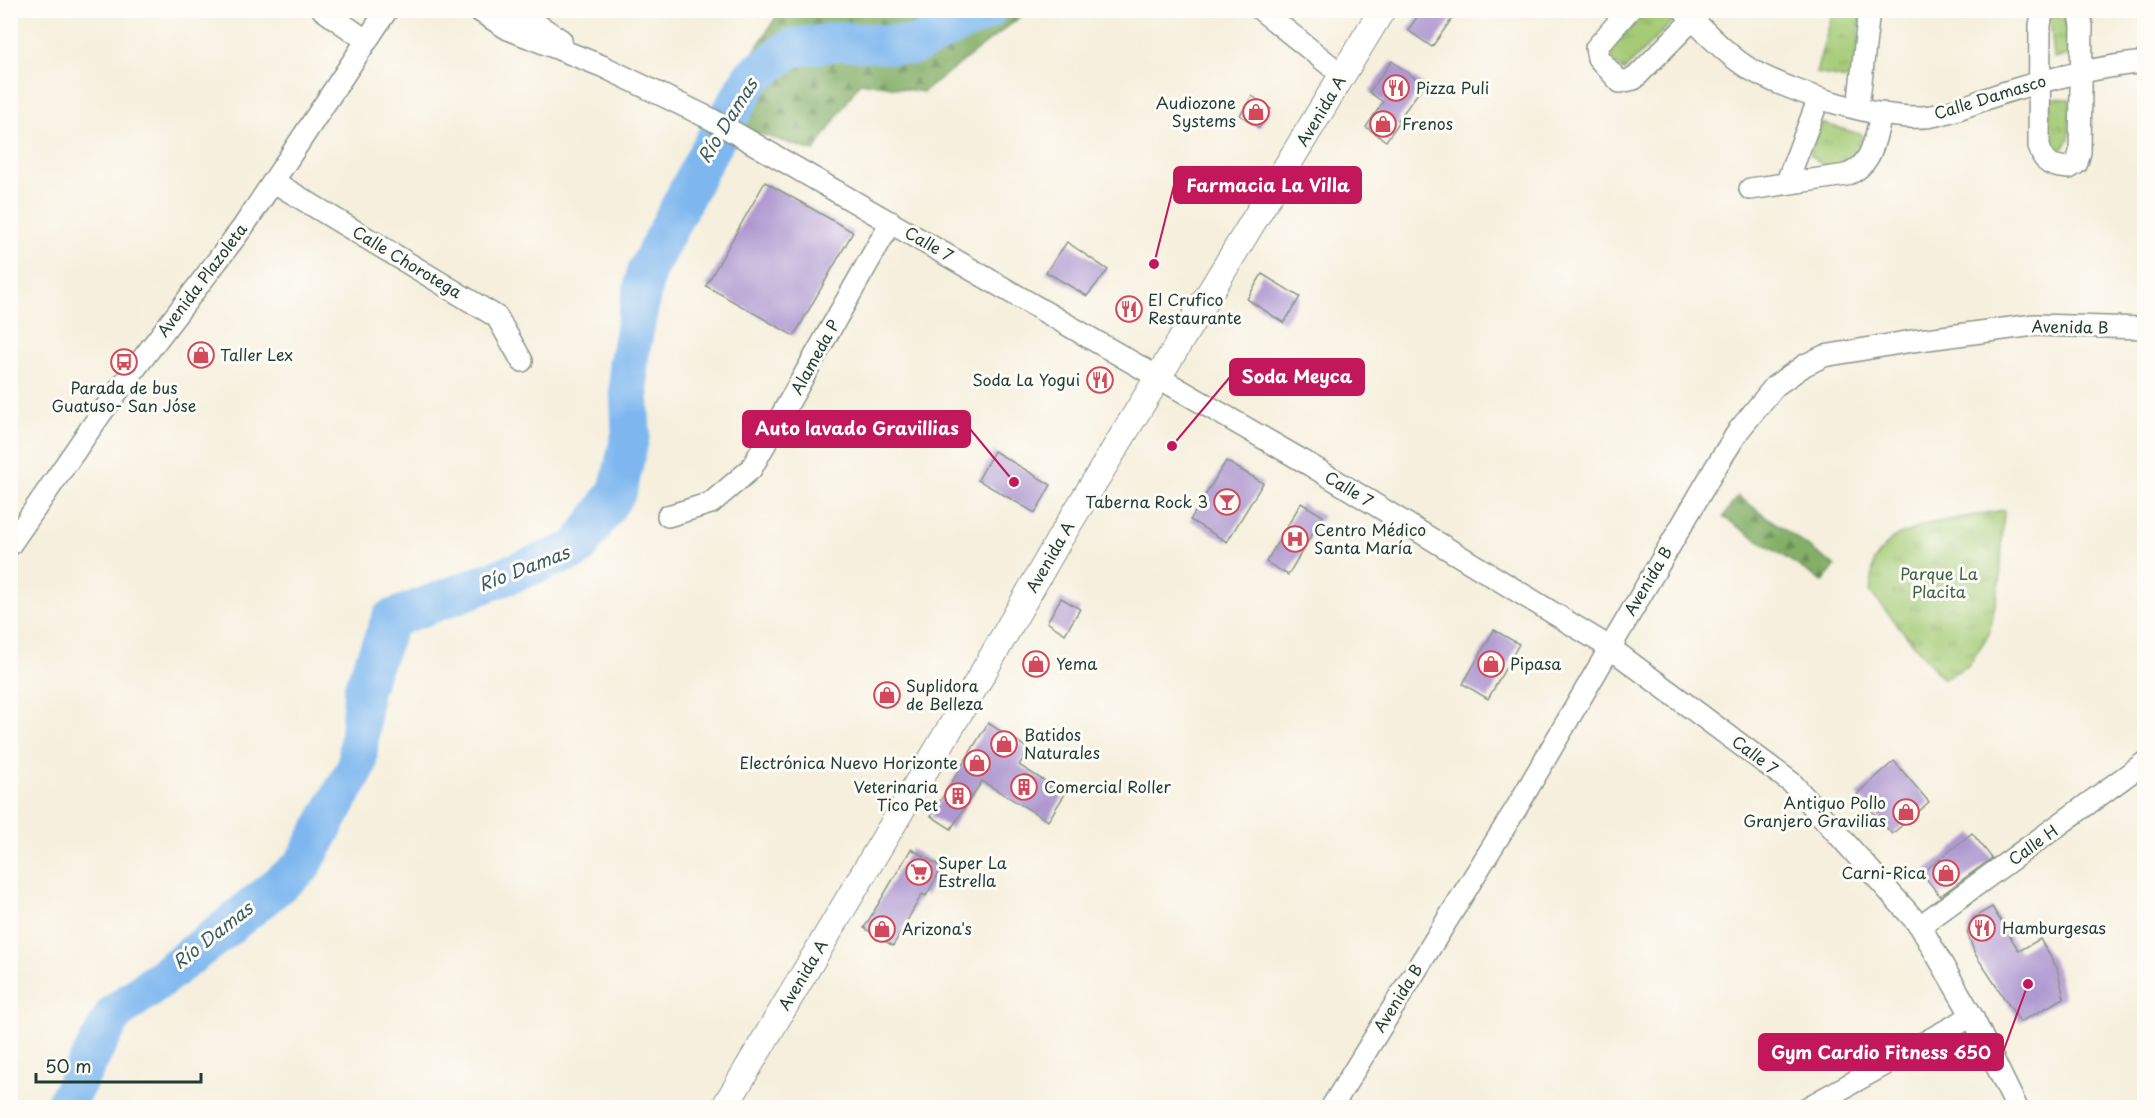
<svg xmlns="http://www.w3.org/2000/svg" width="2155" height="1118" font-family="'Playpen Sans',sans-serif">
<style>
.grass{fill:url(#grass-tufts);stroke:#628455;stroke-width:1.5}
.forest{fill:url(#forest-firs);stroke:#52764e;stroke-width:1.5}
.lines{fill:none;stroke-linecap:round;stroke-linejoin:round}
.river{stroke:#7eb7ef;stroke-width:39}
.building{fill:#af98d0}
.minor-casing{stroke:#8a9688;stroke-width:24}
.tertiary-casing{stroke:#8a9688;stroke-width:28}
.minor{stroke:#fff;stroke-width:21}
.tertiary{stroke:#fff;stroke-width:26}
.labels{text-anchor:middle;stroke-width:6;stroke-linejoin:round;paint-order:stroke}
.poi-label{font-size:16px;fill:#1f3d34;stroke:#fdfcf7;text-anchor:start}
.street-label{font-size:16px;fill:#1f3d34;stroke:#fdfcf7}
.park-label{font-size:16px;fill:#406044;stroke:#fdfcf7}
.water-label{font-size:18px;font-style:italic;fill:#375c63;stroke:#fdfcf7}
.leader{fill:none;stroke:#c2185b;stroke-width:2}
.callout-dot{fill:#c2185b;stroke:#fdfcf7;stroke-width:2}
.callout{fill:#c2185b;stroke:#c2185b;stroke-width:2}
.callout-label{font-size:18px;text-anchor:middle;font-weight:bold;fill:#fff}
</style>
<defs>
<pattern id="grass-tufts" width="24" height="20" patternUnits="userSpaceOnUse" patternTransform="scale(1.5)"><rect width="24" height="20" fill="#a5cb76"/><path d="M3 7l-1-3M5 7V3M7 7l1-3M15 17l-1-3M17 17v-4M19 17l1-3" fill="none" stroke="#86a662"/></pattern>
<pattern id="forest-firs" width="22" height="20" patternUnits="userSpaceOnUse" patternTransform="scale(1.5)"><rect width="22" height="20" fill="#84af67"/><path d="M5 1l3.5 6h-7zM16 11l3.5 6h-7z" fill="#6b9056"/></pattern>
</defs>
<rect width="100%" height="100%" fill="#fdfcf7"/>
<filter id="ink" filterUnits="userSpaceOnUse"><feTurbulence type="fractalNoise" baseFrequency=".0167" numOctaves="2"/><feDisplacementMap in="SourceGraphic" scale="12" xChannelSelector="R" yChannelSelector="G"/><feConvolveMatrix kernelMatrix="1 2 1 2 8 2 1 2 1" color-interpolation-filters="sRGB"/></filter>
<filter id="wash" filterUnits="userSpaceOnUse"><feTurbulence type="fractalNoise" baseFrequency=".008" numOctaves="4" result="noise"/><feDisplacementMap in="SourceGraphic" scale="24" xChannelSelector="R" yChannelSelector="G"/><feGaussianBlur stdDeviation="1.35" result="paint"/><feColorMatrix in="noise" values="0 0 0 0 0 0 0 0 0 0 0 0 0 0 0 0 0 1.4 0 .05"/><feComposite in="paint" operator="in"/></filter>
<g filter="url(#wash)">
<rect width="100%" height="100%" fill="#f6efdd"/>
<path class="grass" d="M 1648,11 L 1663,11 L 1673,21 L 1623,71 L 1605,53 Z
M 1833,11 L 1862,11 L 1853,80 L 1816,73 Z
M 2056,15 L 2066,20 L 2069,55 L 2054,58 L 2050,19 Z
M 2050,98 L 2070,99 L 2069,138 L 2064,148 L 2054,152 L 2049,147 L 2048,129 Z
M 1822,123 L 1863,135 L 1852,162 L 1829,169 L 1810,155 Z
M 2004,510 L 2000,581 L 1989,634 L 1968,666 L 1943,679 L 1870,592 L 1874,561 L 1892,538 L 1927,524 Z"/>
<path class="forest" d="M 780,11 L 1028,11 L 923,92 L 860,82 L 814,151 L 711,119 Z
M 1738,496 L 1835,566 L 1823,582 L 1723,517 Z"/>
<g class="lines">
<path class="river" d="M 63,1108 L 114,1014 L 219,934 L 302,866 L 357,766 L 363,689 L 391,619 L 577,549 L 618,490 L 631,433 L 628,364 L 646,272 L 709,150 L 752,77 L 791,48 L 842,41 L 913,46 L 988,10"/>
</g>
<g id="blocks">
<path class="building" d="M 1422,10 L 1458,10 L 1432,47 L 1408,30 Z
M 1392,61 L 1424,85 L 1398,120 L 1400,121 L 1386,141 L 1366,127 L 1383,102 L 1369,92 Z
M 1252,96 L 1271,109 L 1259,128 L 1240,115 Z
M 765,182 L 853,232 L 794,336 L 706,286 Z
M 1067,242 L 1108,270 L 1087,296 L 1046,272 Z
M 1262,274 L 1300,297 L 1284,323 L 1247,299 Z
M 994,451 L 1051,485 L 1035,513 L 978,480 Z
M 1226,461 L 1263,483 L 1227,542 L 1190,520 Z
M 1301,503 L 1323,516 L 1288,575 L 1266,562 Z
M 1061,598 L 1080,609 L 1065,634 L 1047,622 Z
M 1494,630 L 1519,644 L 1488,699 L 1463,684 Z
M 988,723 L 1029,749 L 1019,765 L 1065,794 L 1048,821 L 982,781 L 951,829 L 931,816 Z
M 1894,761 L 1929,802 L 1892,834 L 1857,794 Z
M 1972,833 L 1992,858 L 1940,896 L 1922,873 Z
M 911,849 L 942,867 L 926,896 L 922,894 L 893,946 L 864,928 Z
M 1992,907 L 2019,951 L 2040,939 L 2057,968 L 2064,998 L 2020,1022 L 1975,954 L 1967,932 L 1973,918 Z"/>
</g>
</g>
<g filter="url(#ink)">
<use href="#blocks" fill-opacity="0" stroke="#8a9688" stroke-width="1.5"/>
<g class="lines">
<g class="minor-casing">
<path id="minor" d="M 323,10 L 367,41
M 478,10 L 508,29 L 602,66 L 711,119 L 1310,465 L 1609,647 L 1792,783 L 1920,926 L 1972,1016 L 2017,1108
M 515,10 L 561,40
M 1261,10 L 1342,75
M 1629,10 L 1596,48 L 1598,58 L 1620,82 L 1634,79 L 1693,19
M 1684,10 C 1702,29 1724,52 1745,66 C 1783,91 1893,126 1937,115 C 1960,110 1983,99 2006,92 C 2051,78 2098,67 2144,62
M 2046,10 L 2042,15 L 2040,25 L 2039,146 C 2044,165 2051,166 2069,168 L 2077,163 L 2080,152 L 2082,26 L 2080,14 L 2075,10
M 1858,108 L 1869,10
M 274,182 L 497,317 L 522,361
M 1786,184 L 1819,98
M 1750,189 L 1846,175 C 1874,165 1874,138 1882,113
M 668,516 L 711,503 L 751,469 L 891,222
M 10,545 L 102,412 L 243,227 L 387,10
M 1920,926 L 2144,763
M 1331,1108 L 1517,807 L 1717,465 L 1739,430 L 1775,386 L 1805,365 L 1824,356 L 1912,341 L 2034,325 L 2144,328
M 1807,1108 L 1972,1016"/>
</g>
<g class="tertiary-casing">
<path id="tertiary" d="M 724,1108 L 977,683 L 1059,540 L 1382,10"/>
</g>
<use href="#minor" class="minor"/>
<use href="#tertiary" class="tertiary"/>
</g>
</g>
<defs>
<g id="restaurant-ring" transform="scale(1.35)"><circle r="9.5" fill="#fdfcf7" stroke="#d1495b" stroke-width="1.5"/><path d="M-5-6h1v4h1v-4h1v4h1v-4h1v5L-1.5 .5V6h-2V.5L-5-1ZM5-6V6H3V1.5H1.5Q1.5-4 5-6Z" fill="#d1495b"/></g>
<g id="shop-ring" transform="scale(1.35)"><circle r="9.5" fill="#fdfcf7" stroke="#d1495b" stroke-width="1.5"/><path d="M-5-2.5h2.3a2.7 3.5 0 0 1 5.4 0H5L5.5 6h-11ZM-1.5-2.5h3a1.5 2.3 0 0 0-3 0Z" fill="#d1495b"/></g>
<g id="bus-ring" transform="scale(1.35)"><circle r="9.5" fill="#fdfcf7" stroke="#d1495b" stroke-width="1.5"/><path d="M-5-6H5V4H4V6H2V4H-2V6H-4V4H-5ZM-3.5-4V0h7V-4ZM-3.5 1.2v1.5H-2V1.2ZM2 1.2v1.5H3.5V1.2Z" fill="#d1495b"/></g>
<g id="bar-ring" transform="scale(1.35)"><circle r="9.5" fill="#fdfcf7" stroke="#d1495b" stroke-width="1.5"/><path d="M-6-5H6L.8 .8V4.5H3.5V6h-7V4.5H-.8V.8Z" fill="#d1495b"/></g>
<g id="hospital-ring" transform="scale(1.35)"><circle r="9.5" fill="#fdfcf7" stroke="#d1495b" stroke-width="1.5"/><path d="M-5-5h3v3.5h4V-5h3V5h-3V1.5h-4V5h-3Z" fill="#d1495b"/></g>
<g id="building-ring" transform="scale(1.35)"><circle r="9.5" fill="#fdfcf7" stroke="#d1495b" stroke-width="1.5"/><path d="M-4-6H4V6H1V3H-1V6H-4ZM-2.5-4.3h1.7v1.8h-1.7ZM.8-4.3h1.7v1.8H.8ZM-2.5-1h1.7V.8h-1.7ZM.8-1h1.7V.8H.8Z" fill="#d1495b"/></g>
<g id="supermarket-ring" transform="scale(1.35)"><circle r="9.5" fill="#fdfcf7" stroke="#d1495b" stroke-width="1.5"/><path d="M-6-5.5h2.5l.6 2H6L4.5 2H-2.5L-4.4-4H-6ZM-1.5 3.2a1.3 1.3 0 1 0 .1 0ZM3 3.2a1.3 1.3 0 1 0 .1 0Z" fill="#d1495b"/></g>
</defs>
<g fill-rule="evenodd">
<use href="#restaurant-ring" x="1396" y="88"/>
<use href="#shop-ring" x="1256" y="112"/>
<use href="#shop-ring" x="1383" y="124"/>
<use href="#restaurant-ring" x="1129" y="309"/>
<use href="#shop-ring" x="201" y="355"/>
<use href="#bus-ring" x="124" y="362"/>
<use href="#restaurant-ring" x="1100" y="380"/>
<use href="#bar-ring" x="1227" y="502"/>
<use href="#hospital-ring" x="1295" y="539"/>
<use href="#shop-ring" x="1036" y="664"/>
<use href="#shop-ring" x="1491" y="664"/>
<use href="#shop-ring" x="887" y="695"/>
<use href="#shop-ring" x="1004" y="744"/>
<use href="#shop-ring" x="977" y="763"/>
<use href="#building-ring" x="1024" y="787"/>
<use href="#building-ring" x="958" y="796"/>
<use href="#shop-ring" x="1906" y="812"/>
<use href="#supermarket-ring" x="919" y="872"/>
<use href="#shop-ring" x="1946" y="873"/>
<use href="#restaurant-ring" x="1982" y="928"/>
<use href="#shop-ring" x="882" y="929"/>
</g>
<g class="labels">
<g class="poi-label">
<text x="1416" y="94">Pizza Puli</text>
<text x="1236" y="109" text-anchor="end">Audiozone<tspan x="1236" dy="18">Systems</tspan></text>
<text x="1402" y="130">Frenos</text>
<text x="1148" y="306">El Crufico<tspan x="1148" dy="18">Restaurante</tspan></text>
<text x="220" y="361">Taller Lex</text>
<text x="1080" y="386" text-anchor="end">Soda La Yogui</text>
<text x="124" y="394" text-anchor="middle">Parada de bus<tspan x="124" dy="18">Guatuso- San Jóse</tspan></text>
<text x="1208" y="508" text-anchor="end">Taberna Rock 3</text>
<text x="1314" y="536">Centro Médico<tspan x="1314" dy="18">Santa María</tspan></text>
<text x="1056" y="670">Yema</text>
<text x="1510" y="670">Pipasa</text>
<text x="906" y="692">Suplidora<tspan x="906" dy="18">de Belleza</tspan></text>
<text x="1024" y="741">Batidos<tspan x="1024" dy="18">Naturales</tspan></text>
<text x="958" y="769" text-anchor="end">Electrónica Nuevo Horizonte</text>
<text x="938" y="793" text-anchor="end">Veterinaria<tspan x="938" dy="18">Tico Pet</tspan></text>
<text x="1044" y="793">Comercial Roller</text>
<text x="1886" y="809" text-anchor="end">Antiguo Pollo<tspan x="1886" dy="18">Granjero Gravilias</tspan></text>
<text x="938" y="869">Super La<tspan x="938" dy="18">Estrella</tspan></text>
<text x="1926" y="879" text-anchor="end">Carni-Rica</text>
<text x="2002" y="934">Hamburgesas</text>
<text x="902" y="935">Arizona's</text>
</g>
<g class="street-label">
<text transform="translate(1990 97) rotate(-17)" y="6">Calle Damasco</text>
<text transform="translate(1321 111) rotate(-59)" y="6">Avenida A</text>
<text transform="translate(929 244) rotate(30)" y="6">Calle 7</text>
<text transform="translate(407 262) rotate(31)" y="6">Calle Chorotega</text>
<text transform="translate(202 280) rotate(-53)" y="6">Avenida Plazoleta</text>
<text transform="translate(2070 327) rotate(1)" y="6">Avenida B</text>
<text transform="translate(815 357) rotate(-61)" y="6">Alameda P</text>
<text transform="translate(1349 489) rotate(31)" y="6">Calle 7</text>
<text transform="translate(1050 557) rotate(-60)" y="6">Avenida A</text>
<text transform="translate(1648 581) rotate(-59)" y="6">Avenida B</text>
<text transform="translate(1755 755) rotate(37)" y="6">Calle 7</text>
<text transform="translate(2033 845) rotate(-36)" y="6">Calle H</text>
<text transform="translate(803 975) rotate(-59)" y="6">Avenida A</text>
<text transform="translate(1398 998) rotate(-58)" y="6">Avenida B</text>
</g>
<g class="park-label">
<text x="1939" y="580">Parque La<tspan x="1939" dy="18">Placita</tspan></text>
</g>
<g class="water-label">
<text transform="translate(728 121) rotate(-58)" y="6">Río Damas</text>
<text transform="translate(524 569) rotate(-21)" y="6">Río Damas</text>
<text transform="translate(213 936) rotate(-38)" y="6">Río Damas</text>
</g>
</g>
<path class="leader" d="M1154 264L1174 185M1172 446L1230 377M1014 482L970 429M2028 984L2003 1052"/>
<g class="callout-dot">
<circle cx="1154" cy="264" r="6"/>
<circle cx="1172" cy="446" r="6"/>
<circle cx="1014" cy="482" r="6"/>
<circle cx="2028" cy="984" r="6"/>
</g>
<g class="callout">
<rect x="1174" y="167" width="187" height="36" rx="6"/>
<rect x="1230" y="359" width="134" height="36" rx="6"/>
<rect x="743" y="411" width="227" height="36" rx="6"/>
<rect x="1759" y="1034" width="244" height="36" rx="6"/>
</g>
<g class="callout-label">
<text x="1268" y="192">Farmacia La Villa</text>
<text x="1297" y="383">Soda Meyca</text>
<text x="857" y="435">Auto lavado Gravillias</text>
<text x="1881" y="1059">Gym Cardio Fitness 650</text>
</g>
<rect width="2155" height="1118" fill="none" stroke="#fdfcf7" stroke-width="36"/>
<path d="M36 1073v9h165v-9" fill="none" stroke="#1f3d34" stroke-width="3"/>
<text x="45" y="1073" font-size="18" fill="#1f3d34" stroke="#fdfcf7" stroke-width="4.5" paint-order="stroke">50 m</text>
</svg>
